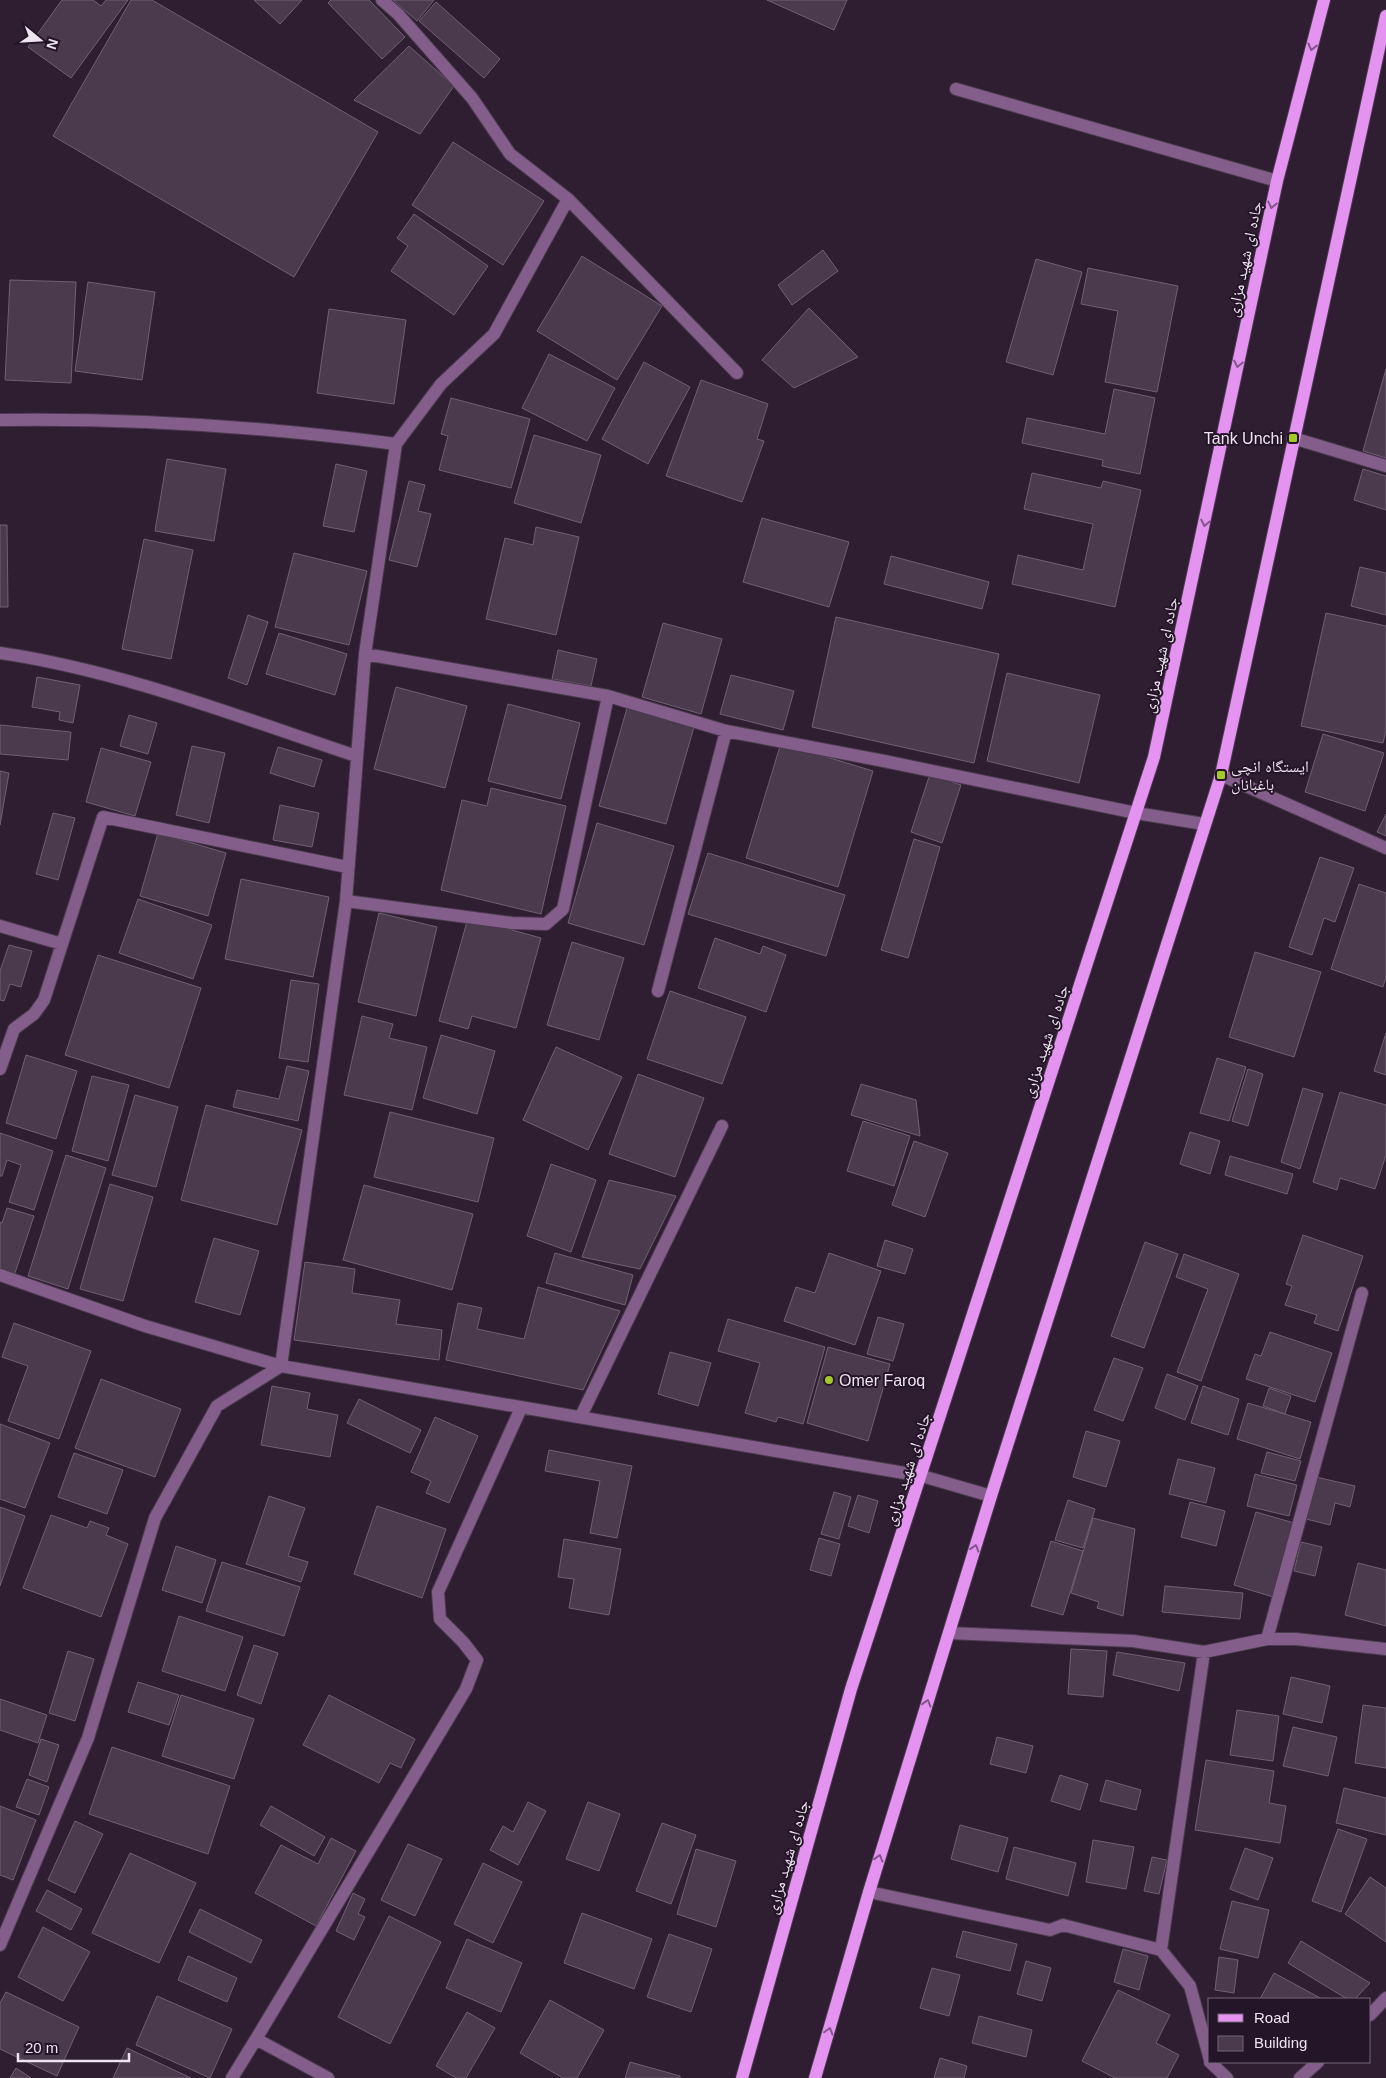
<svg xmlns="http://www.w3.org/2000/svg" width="1386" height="2078" font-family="Arial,'Noto Naskh Arabic',sans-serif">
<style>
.building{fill:#4b394e;stroke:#725e75}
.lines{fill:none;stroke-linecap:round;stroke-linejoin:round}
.minor-casing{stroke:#4a3a4d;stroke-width:14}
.major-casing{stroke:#4a3a4d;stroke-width:14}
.minor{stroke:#845e8a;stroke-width:12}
.major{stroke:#e493f1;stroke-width:12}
.oneway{stroke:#84548c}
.poi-dot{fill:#a2c928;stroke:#251528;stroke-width:2}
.labels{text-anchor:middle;stroke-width:4;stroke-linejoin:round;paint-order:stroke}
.street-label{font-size:16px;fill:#efe3f1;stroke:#251528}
.poi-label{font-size:16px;fill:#efe3f1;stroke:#251528;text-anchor:start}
</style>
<rect width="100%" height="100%" fill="#2f1e32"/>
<path class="building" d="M 62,0 L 93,0 L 101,6 L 106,0 L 128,0 L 71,78 L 28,47 Z
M 131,0 L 152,0 L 378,132 L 294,277 L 53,136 Z
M 254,0 L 302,0 L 280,24 Z
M 331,0 L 369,0 L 405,37 L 382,59 L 328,3 Z
M 393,0 L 434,0 L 417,21 Z
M 767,0 L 847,0 L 834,30 Z
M 436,2 L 500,59 L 484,78 L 419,21 Z
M 409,46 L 454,86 L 420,134 L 354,100 Z
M 453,142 L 544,201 L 503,265 L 412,205 Z
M 414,214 L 488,266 L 454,315 L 391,271 L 408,246 L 397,238 Z
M 823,250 L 838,271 L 792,305 L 778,285 Z
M 582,256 L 662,306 L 617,380 L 537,331 Z
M 1036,259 L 1082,272 L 1053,375 L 1006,362 Z
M 1088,268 L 1178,286 L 1157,392 L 1105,382 L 1118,311 L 1081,304 Z
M 10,280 L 76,282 L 71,383 L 5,380 Z
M 88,282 L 155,292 L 142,380 L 75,371 Z
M 809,308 L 858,357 L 794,388 L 762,360 Z
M 329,309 L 406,320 L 394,404 L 317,393 Z
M 549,354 L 615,388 L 587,441 L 522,408 Z
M 644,362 L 690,387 L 648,464 L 602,439 Z
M 1386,369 L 1386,458 L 1363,451 Z
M 701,380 L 768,404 L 757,439 L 764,441 L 742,502 L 666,476 Z
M 1114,389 L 1155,398 L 1140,474 L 1102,466 L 1103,460 L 1022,443 L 1027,418 L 1105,434 Z
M 451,398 L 530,419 L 511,488 L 439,470 L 448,436 L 441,434 Z
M 534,435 L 601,455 L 581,523 L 514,503 Z
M 167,459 L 226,469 L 214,541 L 155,531 Z
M 336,464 L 367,471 L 354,532 L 323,526 Z
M 1363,469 L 1386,476 L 1386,510 L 1354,500 Z
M 1032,473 L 1101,488 L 1103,481 L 1141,490 L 1115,607 L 1012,584 L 1018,555 L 1083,570 L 1093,524 L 1024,509 Z
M 409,481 L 425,485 L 418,511 L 431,514 L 417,567 L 389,560 Z
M 762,518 L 849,542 L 829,607 L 743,582 Z
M 0,525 L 7,525 L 8,607 L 0,607 Z
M 536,527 L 579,537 L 556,635 L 486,619 L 505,538 L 533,545 Z
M 144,539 L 193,550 L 171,659 L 122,649 Z
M 294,553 L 367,571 L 349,645 L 275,627 Z
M 891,556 L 989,582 L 982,609 L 884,584 Z
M 1360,567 L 1386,573 L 1386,615 L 1351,606 Z
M 1326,613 L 1386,626 L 1386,730 L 1383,743 L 1301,726 Z
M 248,615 L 268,622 L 247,685 L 228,678 Z
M 836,617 L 999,654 L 974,763 L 812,727 Z
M 663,623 L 722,639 L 701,714 L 642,697 Z
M 279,633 L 347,654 L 335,695 L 266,674 Z
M 558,650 L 597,659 L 591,686 L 552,679 Z
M 1007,673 L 1100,695 L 1079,783 L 987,761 Z
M 731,675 L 794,691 L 783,730 L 720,714 Z
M 37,677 L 80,685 L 73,723 L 59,720 L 60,712 L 32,707 Z
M 396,687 L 467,706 L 445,788 L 374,769 Z
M 508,704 L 580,723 L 561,799 L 488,781 Z
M 627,708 L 694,727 L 666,824 L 599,806 Z
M 129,715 L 157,723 L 148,754 L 120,746 Z
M 0,725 L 71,732 L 68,760 L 0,754 Z
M 1323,734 L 1384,753 L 1365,811 L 1305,792 Z
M 781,743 L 873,771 L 838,887 L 746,858 Z
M 192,746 L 225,753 L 209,823 L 176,815 Z
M 278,747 L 322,760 L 314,787 L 270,773 Z
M 101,748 L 151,762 L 135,816 L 86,802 Z
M 0,771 L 9,773 L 0,825 Z
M 930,774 L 961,785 L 942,843 L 911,832 Z
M 491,788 L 566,806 L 541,914 L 441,890 L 462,800 L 487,806 Z
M 280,805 L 319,813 L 312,847 L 273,840 Z
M 53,813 L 75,818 L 58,880 L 36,874 Z
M 1386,814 L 1386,836 L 1377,832 Z
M 597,823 L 674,846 L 644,945 L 568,923 Z
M 158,833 L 226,853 L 208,916 L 140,896 Z
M 914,839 L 940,847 L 908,958 L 881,950 Z
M 708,853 L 845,895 L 826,956 L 688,914 Z
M 1320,857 L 1354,868 L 1335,922 L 1324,918 L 1312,955 L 1289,947 Z
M 241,879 L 329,897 L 313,977 L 225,959 Z
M 1359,884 L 1386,893 L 1386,977 L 1383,987 L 1331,969 Z
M 138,899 L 212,925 L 193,979 L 119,953 Z
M 379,913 L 437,927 L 416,1016 L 358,1002 Z
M 468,918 L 541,938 L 516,1028 L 472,1016 L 468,1029 L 439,1021 Z
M 715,938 L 760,954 L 763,946 L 786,955 L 766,1012 L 698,988 Z
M 572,942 L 624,958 L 599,1040 L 547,1025 Z
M 9,945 L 32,951 L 21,987 L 10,984 L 4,1001 L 0,1000 L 0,971 Z
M 1255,952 L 1321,972 L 1294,1057 L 1229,1037 Z
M 98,955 L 201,988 L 169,1088 L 65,1055 Z
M 291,980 L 319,984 L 308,1062 L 279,1058 Z
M 670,991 L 746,1017 L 722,1084 L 647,1059 Z
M 362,1016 L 393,1024 L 389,1038 L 427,1047 L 412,1110 L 344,1095 Z
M 1386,1033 L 1386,1075 L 1374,1071 Z
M 441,1035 L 495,1051 L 477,1114 L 423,1098 Z
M 556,1047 L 622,1077 L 588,1150 L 523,1120 Z
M 26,1055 L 77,1071 L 56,1139 L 6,1123 Z
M 1217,1058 L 1246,1067 L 1229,1121 L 1200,1113 Z
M 287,1066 L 309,1071 L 298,1121 L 233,1107 L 237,1090 L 279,1099 Z
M 1248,1069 L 1263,1074 L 1248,1126 L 1232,1121 Z
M 638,1074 L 704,1098 L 675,1177 L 609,1154 Z
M 92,1076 L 129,1085 L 108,1161 L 72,1151 Z
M 861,1084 L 916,1100 L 920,1136 L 851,1115 Z
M 1303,1088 L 1323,1094 L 1300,1169 L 1281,1162 Z
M 1340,1092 L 1386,1105 L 1386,1155 L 1375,1189 L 1340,1178 L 1337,1190 L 1313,1182 Z
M 135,1095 L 178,1107 L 156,1187 L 112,1175 Z
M 206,1105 L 302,1130 L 277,1225 L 181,1200 Z
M 390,1112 L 494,1138 L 478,1202 L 374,1177 Z
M 863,1121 L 910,1136 L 894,1186 L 847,1171 Z
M 1190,1132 L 1220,1141 L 1210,1174 L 1180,1164 Z
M 0,1133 L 53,1151 L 34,1210 L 9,1202 L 21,1165 L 7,1160 L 2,1176 L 0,1176 Z
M 914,1141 L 948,1153 L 925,1217 L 892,1205 Z
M 66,1155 L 106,1168 L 68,1289 L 28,1276 Z
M 1230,1156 L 1293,1174 L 1287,1194 L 1225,1175 Z
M 551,1164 L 596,1180 L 571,1252 L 527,1236 Z
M 609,1180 L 676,1196 L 640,1269 L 582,1257 Z
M 110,1184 L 153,1197 L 123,1301 L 80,1289 Z
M 364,1185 L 473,1214 L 452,1290 L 343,1260 Z
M 7,1208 L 34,1216 L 14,1276 L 0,1271 L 0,1222 L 2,1223 Z
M 1303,1235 L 1363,1256 L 1338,1331 L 1314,1323 L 1317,1315 L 1285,1305 L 1292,1286 L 1286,1284 Z
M 214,1238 L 259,1251 L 240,1315 L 195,1302 Z
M 885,1240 L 913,1249 L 905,1274 L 877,1266 Z
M 1145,1242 L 1178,1254 L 1144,1348 L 1111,1336 Z
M 555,1253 L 633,1275 L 625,1305 L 546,1283 Z
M 829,1253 L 881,1271 L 855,1345 L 784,1321 L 796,1287 L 815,1293 Z
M 1184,1254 L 1239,1274 L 1201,1381 L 1177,1372 L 1208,1289 L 1176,1277 Z
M 305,1262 L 355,1269 L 352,1293 L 400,1300 L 396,1324 L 442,1330 L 439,1360 L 294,1340 Z
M 538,1287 L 620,1311 L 583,1390 L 446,1360 L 458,1303 L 482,1308 L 477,1329 L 524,1339 Z
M 878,1317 L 904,1324 L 893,1361 L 867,1354 Z
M 728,1319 L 825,1347 L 803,1424 L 778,1417 L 776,1422 L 745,1413 L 760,1363 L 718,1351 Z
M 14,1323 L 91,1351 L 59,1439 L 8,1421 L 28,1366 L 2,1357 Z
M 1270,1332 L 1332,1353 L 1315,1402 L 1246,1379 L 1255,1354 L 1261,1356 Z
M 828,1347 L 890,1364 L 868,1441 L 807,1423 Z
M 670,1352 L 711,1363 L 698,1406 L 658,1394 Z
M 1114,1358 L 1143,1368 L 1123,1421 L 1094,1410 Z
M 1167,1374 L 1198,1386 L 1185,1420 L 1155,1408 Z
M 101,1379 L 181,1409 L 155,1477 L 75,1448 Z
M 272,1386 L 310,1393 L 307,1409 L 338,1415 L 330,1457 L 261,1445 Z
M 1203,1386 L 1239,1399 L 1228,1435 L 1191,1423 Z
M 1269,1388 L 1291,1396 L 1285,1414 L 1263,1406 Z
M 359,1399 L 421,1430 L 410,1453 L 347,1423 Z
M 1248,1403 L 1311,1422 L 1300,1459 L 1237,1439 Z
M 435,1417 L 478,1436 L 449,1503 L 426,1493 L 431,1481 L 411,1472 Z
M 0,1424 L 50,1443 L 25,1508 L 0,1499 Z
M 1086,1431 L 1120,1441 L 1106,1487 L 1073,1477 Z
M 549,1450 L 632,1466 L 617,1538 L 590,1533 L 600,1481 L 545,1471 Z
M 1267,1452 L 1301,1461 L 1295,1481 L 1261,1473 Z
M 74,1453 L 123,1470 L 107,1514 L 58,1497 Z
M 1178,1459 L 1215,1468 L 1206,1503 L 1169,1494 Z
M 1255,1474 L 1297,1485 L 1289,1516 L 1247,1506 Z
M 1316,1477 L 1355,1486 L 1350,1507 L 1335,1503 L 1330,1525 L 1306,1519 Z
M 834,1492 L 851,1497 L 839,1539 L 821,1534 Z
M 858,1495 L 878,1501 L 869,1533 L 848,1526 Z
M 269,1496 L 305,1508 L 288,1556 L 308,1562 L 301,1582 L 246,1564 Z
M 1068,1500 L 1095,1509 L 1083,1548 L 1055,1540 Z
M 1190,1502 L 1225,1511 L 1216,1546 L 1181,1537 Z
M 377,1506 L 446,1529 L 422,1598 L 354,1574 Z
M 0,1507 L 25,1516 L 0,1586 Z
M 1256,1512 L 1294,1523 L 1273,1597 L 1234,1585 Z
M 51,1515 L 87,1528 L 90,1521 L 109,1528 L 106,1535 L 128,1544 L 101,1617 L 23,1588 Z
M 1093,1518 L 1135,1529 L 1123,1616 L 1097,1608 L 1099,1602 L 1071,1593 Z
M 819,1538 L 840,1544 L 831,1576 L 810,1570 Z
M 564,1539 L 621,1549 L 609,1615 L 569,1608 L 574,1579 L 558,1577 Z
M 1051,1541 L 1083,1551 L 1063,1615 L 1031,1606 Z
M 1301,1542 L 1322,1547 L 1315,1576 L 1294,1571 Z
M 176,1546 L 216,1560 L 202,1603 L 162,1590 Z
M 222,1562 L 300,1587 L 284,1636 L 206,1611 Z
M 1358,1563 L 1386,1570 L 1386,1626 L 1345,1615 Z
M 1165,1586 L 1243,1593 L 1240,1619 L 1162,1612 Z
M 179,1616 L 243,1637 L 225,1691 L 162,1671 Z
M 254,1645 L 278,1653 L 261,1704 L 237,1695 Z
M 1071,1649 L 1107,1651 L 1103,1697 L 1068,1694 Z
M 68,1651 L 94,1659 L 75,1721 L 49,1713 Z
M 1117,1652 L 1185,1663 L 1179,1691 L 1113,1675 Z
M 1291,1677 L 1330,1686 L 1322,1723 L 1283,1714 Z
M 138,1682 L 179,1695 L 169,1725 L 128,1712 Z
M 181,1695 L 254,1719 L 234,1779 L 162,1756 Z
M 329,1695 L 415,1739 L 401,1768 L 390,1763 L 379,1783 L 303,1745 Z
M 0,1699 L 47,1715 L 38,1743 L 0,1730 Z
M 1363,1705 L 1386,1708 L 1386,1768 L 1355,1763 Z
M 1237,1710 L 1279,1716 L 1273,1761 L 1230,1755 Z
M 1293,1727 L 1337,1737 L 1328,1776 L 1283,1766 Z
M 997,1737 L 1033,1746 L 1026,1773 L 990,1764 Z
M 41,1739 L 59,1745 L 47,1782 L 29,1775 Z
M 112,1747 L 230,1786 L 208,1854 L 89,1814 Z
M 1206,1760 L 1274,1771 L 1269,1803 L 1286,1806 L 1280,1843 L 1195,1830 Z
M 1060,1775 L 1088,1784 L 1080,1810 L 1051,1801 Z
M 27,1779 L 49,1787 L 39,1815 L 16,1807 Z
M 1106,1780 L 1141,1790 L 1136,1810 L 1100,1801 Z
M 1344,1788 L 1386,1798 L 1386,1835 L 1336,1823 Z
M 528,1802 L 546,1811 L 518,1865 L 490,1850 L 503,1826 L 513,1832 Z
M 588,1802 L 620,1814 L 599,1871 L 566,1859 Z
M 0,1806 L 36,1820 L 13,1880 L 0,1875 Z
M 271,1806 L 325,1837 L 314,1856 L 260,1825 Z
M 75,1821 L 103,1834 L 75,1893 L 48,1880 Z
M 662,1823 L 696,1835 L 671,1904 L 636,1891 Z
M 960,1825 L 1008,1838 L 998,1872 L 951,1859 Z
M 1338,1829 L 1367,1839 L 1341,1912 L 1312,1901 Z
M 331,1838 L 356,1851 L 316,1926 L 255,1893 L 281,1845 L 318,1864 Z
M 1093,1840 L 1134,1847 L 1126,1889 L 1086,1882 Z
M 408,1844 L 442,1859 L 415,1916 L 381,1900 Z
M 1014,1847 L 1076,1863 L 1068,1896 L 1006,1879 Z
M 1245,1848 L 1273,1858 L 1258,1900 L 1230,1889 Z
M 696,1849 L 736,1861 L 716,1927 L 677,1914 Z
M 130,1853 L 196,1883 L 159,1963 L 92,1933 Z
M 1152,1857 L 1167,1860 L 1159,1894 L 1144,1891 Z
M 483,1863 L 522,1882 L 493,1943 L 454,1924 Z
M 1370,1877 L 1386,1888 L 1386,1942 L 1345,1914 Z
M 47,1890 L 82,1909 L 71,1930 L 36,1911 Z
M 353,1893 L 365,1899 L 358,1914 L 365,1917 L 354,1940 L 336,1931 Z
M 1232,1901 L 1269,1910 L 1258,1958 L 1220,1949 Z
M 200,1909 L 262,1940 L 251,1963 L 189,1932 Z
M 582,1913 L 652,1939 L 634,1989 L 564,1963 Z
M 389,1916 L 441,1942 L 390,2044 L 338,2017 Z
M 43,1927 L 90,1952 L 63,2001 L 18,1977 Z
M 963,1931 L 1017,1944 L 1010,1971 L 956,1957 Z
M 669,1934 L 712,1949 L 691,2012 L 647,1997 Z
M 467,1939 L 522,1963 L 501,2012 L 446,1988 Z
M 1301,1941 L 1370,1983 L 1355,1999 L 1347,1999 L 1288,1963 Z
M 1123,1949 L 1148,1956 L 1139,1990 L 1114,1982 Z
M 188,1956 L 237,1978 L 227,2002 L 178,1980 Z
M 1219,1957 L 1238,1960 L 1234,1993 L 1215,1990 Z
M 1026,1961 L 1051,1968 L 1042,2001 L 1017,1994 Z
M 932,1968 L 960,1975 L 949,2016 L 920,2008 Z
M 1274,1973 L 1322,1999 L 1260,1999 Z
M 1118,1990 L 1170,2015 L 1156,2043 L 1179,2055 L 1167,2078 L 1115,2078 L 1082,2061 Z
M 6,1992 L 79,2027 L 57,2076 L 0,2049 L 0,2003 Z
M 157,1996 L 232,2029 L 210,2078 L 136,2045 Z
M 550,2000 L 604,2030 L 577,2078 L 563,2078 L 520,2053 Z
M 467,2012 L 495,2028 L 466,2078 L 456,2078 L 436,2066 Z
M 979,2016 L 1032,2030 L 1026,2057 L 972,2043 Z
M 127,2048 L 191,2078 L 113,2078 Z
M 940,2058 L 967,2066 L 964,2078 L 934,2078 Z
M 630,2062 L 680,2076 L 680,2078 L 625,2078 Z
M 16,2068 L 31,2078 L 10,2078 Z"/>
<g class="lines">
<g class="minor-casing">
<path id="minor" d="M 382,0 L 398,14 L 472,98 L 510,154 L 568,199 L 737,373
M 956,89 L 1277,181
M 0,420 C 132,418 266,427 396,444
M 1293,438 L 1386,466
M 0,653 C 122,671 239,717 356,756
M 365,654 L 608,696 L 726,731 L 884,761 L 1136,813 L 1204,824
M 1221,775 L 1386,848
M 346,901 L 512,923 L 546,924 L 563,909 L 608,696
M 0,926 L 62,944 L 103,817 L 347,867
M 658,991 L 726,731
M 0,1069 L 14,1029 L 34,1014 L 44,1000 L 62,944
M 0,1275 L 145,1326 L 281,1366 L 922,1476 L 991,1496
M 581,1416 L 722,1126
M 949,1633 L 1133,1641 L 1204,1652 L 1267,1639 L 1296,1639 L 1386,1649
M 1267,1639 L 1362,1293
M 869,1892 L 1050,1930 L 1063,1925 L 1161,1950 L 1190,1986 L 1210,2060
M 0,1945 L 88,1738 L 155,1518 L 217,1406 L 281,1366 L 346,901 L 365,654 L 396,444 L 441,384 L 494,334 L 568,199
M 1161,1950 L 1204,1652
M 1370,2015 L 1386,1998
M 1210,2062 L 1227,2078
M 232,2078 L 256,2039
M 328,2078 L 256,2039 L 466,1689 L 477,1660 L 463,1642 L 440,1619 L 438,1592 L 521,1408
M 1300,2078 L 1318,2062"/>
</g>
<g class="major-casing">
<path id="major" d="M 742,2078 L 851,1689 L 1154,757 L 1277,181 L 1324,0
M 815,2078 L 869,1892 L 991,1496 L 1221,775 L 1386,16"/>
</g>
<use href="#minor" class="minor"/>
<use href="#major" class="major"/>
</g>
<defs><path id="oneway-chevron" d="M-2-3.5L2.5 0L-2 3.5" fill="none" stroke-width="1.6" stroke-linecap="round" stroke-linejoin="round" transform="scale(1.25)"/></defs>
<g class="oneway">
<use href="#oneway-chevron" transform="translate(1312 47) rotate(104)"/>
<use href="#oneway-chevron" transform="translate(1272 205) rotate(102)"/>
<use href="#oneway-chevron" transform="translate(1238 364) rotate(102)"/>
<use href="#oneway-chevron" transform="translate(1205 523) rotate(102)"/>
<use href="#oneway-chevron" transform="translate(975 1548) rotate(-73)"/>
<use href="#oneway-chevron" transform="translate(927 1703) rotate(-73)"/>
<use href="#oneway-chevron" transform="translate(879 1858) rotate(-73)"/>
<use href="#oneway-chevron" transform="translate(829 2031) rotate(-74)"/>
</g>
<g class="poi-dot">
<rect x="1288" y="433" width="10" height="10" rx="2.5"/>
<rect x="1216" y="770" width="10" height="10" rx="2.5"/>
<circle cx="829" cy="1380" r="5"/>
</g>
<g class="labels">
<g class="street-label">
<text transform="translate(1244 259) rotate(-78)" y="6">جاده ای شهید مزاری</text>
<text transform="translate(1160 655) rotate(-78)" y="6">جاده ای شهید مزاری</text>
<text transform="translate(1045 1041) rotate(-72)" y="6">جاده ای شهید مزاری</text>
<text transform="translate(907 1469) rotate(-72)" y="6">جاده ای شهید مزاری</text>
<text transform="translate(787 1857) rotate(-74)" y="6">جاده ای شهید مزاری</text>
</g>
<g class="poi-label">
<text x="1283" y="444" text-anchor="end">Tank Unchi</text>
<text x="1231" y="772">ایستگاه انچی<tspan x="1231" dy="18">باغبانان</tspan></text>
<text x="839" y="1386">Omer Faroq</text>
</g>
</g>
<rect x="1208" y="1998" width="162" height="65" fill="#251528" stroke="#766778"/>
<rect x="1218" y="2014" width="25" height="8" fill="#e493f1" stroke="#766778"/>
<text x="1254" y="2023" font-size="15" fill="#efe3f1">Road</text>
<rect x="1218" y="2036" width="25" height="15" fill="#4b394e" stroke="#766778"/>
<text x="1254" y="2048" font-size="15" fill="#efe3f1">Building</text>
<g transform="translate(40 40) rotate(108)" stroke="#251528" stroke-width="4" paint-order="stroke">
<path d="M0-4L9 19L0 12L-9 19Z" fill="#efe3f1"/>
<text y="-8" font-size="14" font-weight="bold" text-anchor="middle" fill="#efe3f1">N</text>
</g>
<path d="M18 2053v8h111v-8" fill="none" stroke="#efe3f1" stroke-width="2.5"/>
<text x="25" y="2053" font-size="15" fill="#efe3f1" stroke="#251528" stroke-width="4" paint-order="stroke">20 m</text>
</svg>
